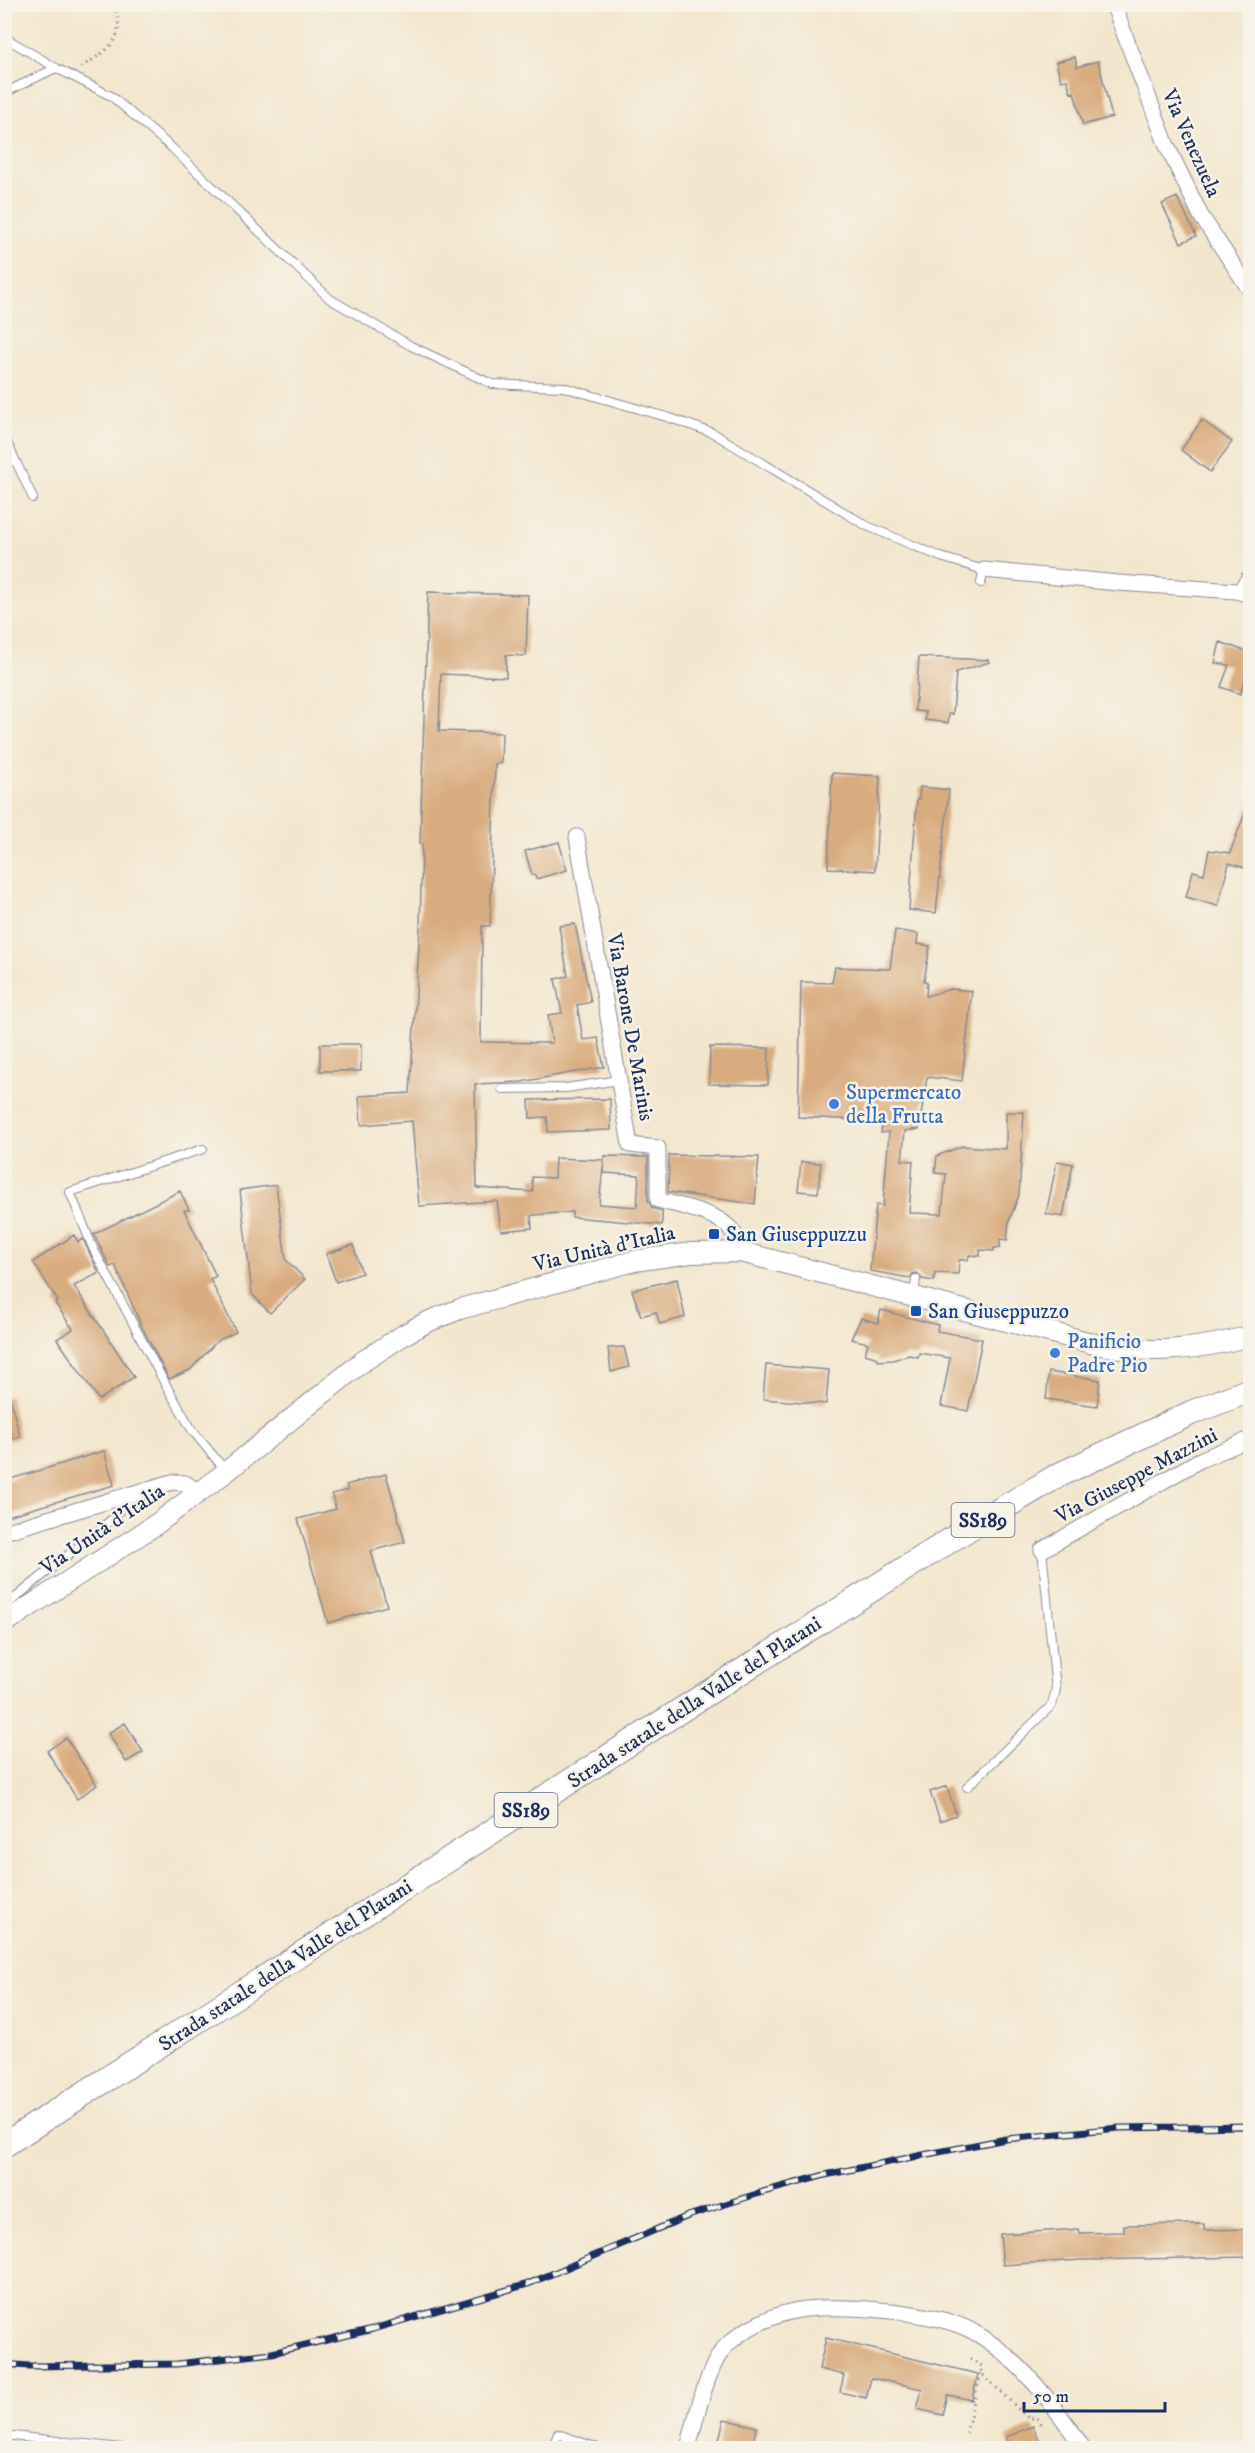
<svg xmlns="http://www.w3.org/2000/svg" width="1255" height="2453" font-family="'IM FELL DW Pica',serif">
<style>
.building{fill:#d9ac7f}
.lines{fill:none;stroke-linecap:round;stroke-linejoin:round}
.service-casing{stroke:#878a96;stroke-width:10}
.minor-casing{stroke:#878a96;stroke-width:17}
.tertiary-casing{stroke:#878a96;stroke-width:22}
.primary-casing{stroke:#878a96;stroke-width:26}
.path{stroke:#878a96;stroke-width:3;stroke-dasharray:1.5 4.5;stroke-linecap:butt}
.service{stroke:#fff;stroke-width:8}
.minor{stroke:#fff;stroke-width:15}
.tertiary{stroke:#fff;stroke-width:20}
.primary{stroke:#fff;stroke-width:24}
.rail-casing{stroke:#1b2f5e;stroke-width:7}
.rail{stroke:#f7f3e8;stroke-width:4.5;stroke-dasharray:14;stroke-linecap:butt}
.shop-dot{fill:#3f7fe0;stroke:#f7f3e8;stroke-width:2}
.transit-dot{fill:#1a4fb4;stroke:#f7f3e8;stroke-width:2}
.labels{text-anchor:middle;stroke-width:5;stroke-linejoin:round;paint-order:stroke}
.shield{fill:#f7f3e8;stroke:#5d6a87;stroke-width:1.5}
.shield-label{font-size:20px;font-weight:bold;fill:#1b2f5e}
.street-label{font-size:21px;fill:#1b2f5e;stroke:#f7f3e8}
.shop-label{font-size:21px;fill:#366cbe;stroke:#f7f3e8;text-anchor:start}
.transit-label{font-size:21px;fill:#164399;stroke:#f7f3e8;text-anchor:start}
</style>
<rect width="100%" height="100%" fill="#f7f3e8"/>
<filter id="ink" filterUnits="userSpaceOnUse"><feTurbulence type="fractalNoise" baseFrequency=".0167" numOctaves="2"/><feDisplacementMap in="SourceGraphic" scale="12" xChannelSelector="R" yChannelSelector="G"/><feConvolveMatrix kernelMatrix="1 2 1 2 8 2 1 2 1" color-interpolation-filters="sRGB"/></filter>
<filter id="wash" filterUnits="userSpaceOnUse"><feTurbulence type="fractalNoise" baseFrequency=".008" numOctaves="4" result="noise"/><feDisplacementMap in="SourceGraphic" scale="24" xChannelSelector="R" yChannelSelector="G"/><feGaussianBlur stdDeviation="1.35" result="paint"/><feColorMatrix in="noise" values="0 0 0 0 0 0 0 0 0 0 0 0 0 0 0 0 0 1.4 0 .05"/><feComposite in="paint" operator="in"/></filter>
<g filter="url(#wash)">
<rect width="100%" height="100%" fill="#f3e6ce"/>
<g id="blocks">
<path class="building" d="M 1075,57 L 1077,67 L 1098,61 L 1112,117 L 1083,125 L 1074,92 L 1071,93 L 1067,80 L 1061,81 L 1056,62 Z
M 1177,197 L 1196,236 L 1181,243 L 1162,204 Z
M 1202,420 L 1232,442 L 1210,472 L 1181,450 Z
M 428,592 L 528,595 L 526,656 L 506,655 L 506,677 L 441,674 L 439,731 L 502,733 L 501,763 L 495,764 L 490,926 L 482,926 L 481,1042 L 552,1043 L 548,1015 L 562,1013 L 555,979 L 568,976 L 559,926 L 575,924 L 591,1002 L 577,1005 L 583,1040 L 598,1038 L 604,1067 L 521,1082 L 475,1084 L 477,1188 L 533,1192 L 532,1177 L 554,1178 L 555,1158 L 604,1160 L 599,1204 L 637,1207 L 639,1175 L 603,1173 L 604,1156 L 648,1157 L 648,1200 L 652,1208 L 662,1211 L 662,1225 L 572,1217 L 572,1212 L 534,1215 L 531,1216 L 532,1228 L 501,1231 L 497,1201 L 419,1206 L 412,1121 L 361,1125 L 359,1096 L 410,1093 L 420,929 L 422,844 L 420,844 Z
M 1220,642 L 1251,653 L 1251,684 L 1244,682 L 1240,694 L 1221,687 L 1229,665 L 1215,663 Z
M 919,657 L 989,660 L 990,662 L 956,672 L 953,714 L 949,714 L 948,723 L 925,720 L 926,712 L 915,711 Z
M 832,773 L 880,776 L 875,871 L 828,868 Z
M 920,787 L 949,790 L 936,913 L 909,910 L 917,799 L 919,799 Z
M 1249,802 L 1251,870 L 1229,863 L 1218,906 L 1186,897 L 1193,871 L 1204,874 L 1209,850 L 1230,853 Z
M 559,842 L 567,870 L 536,879 L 535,875 L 532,875 L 525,851 Z
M 895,930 L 918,934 L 917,944 L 930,946 L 924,981 L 927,982 L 926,996 L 951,989 L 972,991 L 962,1081 L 927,1077 L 919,1129 L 905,1131 L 902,1160 L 913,1161 L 909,1213 L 942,1214 L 946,1174 L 935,1173 L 937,1156 L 962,1146 L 1006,1149 L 1006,1112 L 1024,1112 L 1019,1195 L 1009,1221 L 1007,1240 L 1000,1239 L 1000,1248 L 994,1248 L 994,1251 L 980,1250 L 980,1256 L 969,1255 L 968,1260 L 959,1260 L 958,1274 L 935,1273 L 934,1281 L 922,1279 L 917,1273 L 913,1274 L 910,1278 L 870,1271 L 876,1205 L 883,1206 L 889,1132 L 881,1133 L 882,1121 L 798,1117 L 801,982 L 832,983 L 835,967 L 890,969 Z
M 320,1044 L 361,1044 L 361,1071 L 320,1071 Z
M 710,1047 L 769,1048 L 768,1085 L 709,1084 Z
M 610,1099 L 611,1130 L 548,1132 L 547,1117 L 530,1118 L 529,1100 Z
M 669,1155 L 759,1157 L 755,1204 L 668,1192 Z
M 1057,1161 L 1073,1164 L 1063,1217 L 1046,1214 Z
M 801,1162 L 821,1163 L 818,1193 L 798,1191 Z
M 276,1185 L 286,1260 L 305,1279 L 270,1313 L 252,1294 L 240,1190 Z
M 180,1191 L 189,1210 L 184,1210 L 216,1276 L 210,1279 L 236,1332 L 217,1341 L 190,1370 L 169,1379 L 142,1327 L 115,1265 L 110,1267 L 94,1234 Z
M 74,1235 L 78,1242 L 83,1239 L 99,1273 L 74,1286 L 134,1377 L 99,1400 L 57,1339 L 73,1329 L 55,1303 L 58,1301 L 33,1262 Z
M 353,1245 L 362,1273 L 336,1282 L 326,1254 Z
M 677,1279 L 685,1317 L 660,1324 L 656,1312 L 641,1316 L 632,1290 Z
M 881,1310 L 938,1325 L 937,1331 L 982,1339 L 968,1411 L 941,1406 L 950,1358 L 919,1353 L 918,1357 L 909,1355 L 893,1360 L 878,1361 L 878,1358 L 865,1354 L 868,1343 L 851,1339 L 861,1318 L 878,1323 Z
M 624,1347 L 629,1367 L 611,1372 L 608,1348 Z
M 766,1365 L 829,1370 L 826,1404 L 763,1399 Z
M 1049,1372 L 1100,1380 L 1097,1406 L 1046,1399 Z
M 4,1397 L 10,1397 L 20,1437 L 4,1441 Z
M 104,1451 L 114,1485 L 4,1517 L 4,1481 Z
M 386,1474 L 405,1542 L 371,1551 L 387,1606 L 328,1623 L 298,1519 L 336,1509 L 332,1494 L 348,1490 L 346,1485 Z
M 125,1723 L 143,1752 L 126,1762 L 108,1733 Z
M 66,1738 L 97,1785 L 77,1799 L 47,1751 Z
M 947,1786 L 956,1815 L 940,1821 L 930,1792 Z
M 1204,2224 L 1204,2230 L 1251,2229 L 1251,2257 L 1082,2260 L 1003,2265 L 1000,2234 L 1079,2229 L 1080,2233 L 1124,2232 L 1124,2225 Z
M 826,2338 L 978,2374 L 972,2400 L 948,2395 L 943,2415 L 917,2409 L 922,2389 L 895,2383 L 871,2378 L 866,2398 L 840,2392 L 844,2375 L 819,2369 Z
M 724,2419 L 757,2427 L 751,2448 L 717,2448 Z
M 1033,2426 L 1043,2448 L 1011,2448 L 1006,2437 Z"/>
</g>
</g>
<g filter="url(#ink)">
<use href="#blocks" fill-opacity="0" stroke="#878a96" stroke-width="1.5"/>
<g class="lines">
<g class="service-casing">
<path id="service" d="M 4,37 L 56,68 L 111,96 L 172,148 L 330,299 L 411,346 L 492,384 L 563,387 L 670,418 L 713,433 L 867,526 L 941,557 L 984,570 L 981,583
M 4,93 L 56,68
M 4,436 L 33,498
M 1236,591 L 1250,570
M 502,1089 L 566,1088 L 619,1080
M 203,1149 L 70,1192 L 93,1248 L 163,1380 L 192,1430 L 225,1470
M 914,1295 L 916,1279
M 4,1607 L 116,1516 L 128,1496
M 967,1787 L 1052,1705 L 1056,1689 L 1042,1550
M 4,2435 L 121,2448
M 552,2448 L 558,2434 L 598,2448"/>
</g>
<g class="minor-casing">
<path id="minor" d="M 1113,4 L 1167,146 L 1201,216 L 1250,290
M 984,570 L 1118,583 L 1236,591 L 1250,595
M 577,837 L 630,1145 L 658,1148 L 658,1200 C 689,1209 736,1213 741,1252
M 4,1532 L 172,1482 L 185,1483 L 198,1491
M 1042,1550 L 1200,1460 L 1250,1439
M 688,2448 C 695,2422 707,2367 725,2347 C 745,2326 779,2312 806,2309 C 848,2305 935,2311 972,2331 C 1018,2356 1055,2406 1083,2448"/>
</g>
<g class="tertiary-casing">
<path id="tertiary" d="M 4,1623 L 155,1525 L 226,1472 L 362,1362 L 405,1334 L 427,1322 L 460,1309 L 634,1261 L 691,1253 L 741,1252 L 1095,1344 C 1149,1355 1198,1350 1250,1336"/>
</g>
<g class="primary-casing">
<path id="primary" d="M 4,2145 L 731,1678 L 973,1526 L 1057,1476 L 1191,1413 L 1250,1390"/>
</g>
<path class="path" d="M 81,67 C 107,51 129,39 113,4
M 970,2359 L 982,2366 L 981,2373 L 1029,2419 L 1036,2417 L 1043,2426
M 966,2433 L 981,2373"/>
<use href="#service" class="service"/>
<use href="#minor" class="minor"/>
<use href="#tertiary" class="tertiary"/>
<use href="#primary" class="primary"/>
<g class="rail-casing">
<path id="rail" d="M 4,2364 L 29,2366 L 177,2364 L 272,2353 L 373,2329 L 528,2284 L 688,2216 L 763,2192 L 825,2175 L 923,2155 L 1006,2139 L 1119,2128 L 1250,2126"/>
</g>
<use href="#rail" class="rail"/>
</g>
</g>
<g class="shop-dot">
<circle cx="834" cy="1104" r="6"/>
<circle cx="1055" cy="1353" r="6"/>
</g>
<g class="transit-dot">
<rect x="708" y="1228" width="12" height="12" rx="3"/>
<rect x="910" y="1305" width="12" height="12" rx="3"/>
</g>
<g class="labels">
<g class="shield">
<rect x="951.5" y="1503" width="63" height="34" rx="4.5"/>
<rect x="494.5" y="1793" width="63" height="34" rx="4.5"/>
</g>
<g class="shield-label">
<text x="983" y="1527">SS189</text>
<text x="526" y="1817">SS189</text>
</g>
<g class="street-label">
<text transform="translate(1192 143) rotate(66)" y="7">Via Venezuela</text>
<text transform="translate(631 1027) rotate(80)" y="7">Via Barone De Marinis</text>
<text transform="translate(604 1248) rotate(-13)" y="7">Via Unità d'Italia</text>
<text transform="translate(1136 1475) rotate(-28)" y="7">Via Giuseppe Mazzini</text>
<text transform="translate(102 1529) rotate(-34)" y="7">Via Unità d'Italia</text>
<text transform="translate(694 1702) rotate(-33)" y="7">Strada statale della Valle del Platani</text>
<text transform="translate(285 1965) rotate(-33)" y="7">Strada statale della Valle del Platani</text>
</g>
<g class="shop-label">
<text x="846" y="1099">Supermercato<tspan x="846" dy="24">della Frutta</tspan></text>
<text x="1067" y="1348">Panificio<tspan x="1067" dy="24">Padre Pio</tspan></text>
</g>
<g class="transit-label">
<text x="726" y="1241">San Giuseppuzzu</text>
<text x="928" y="1318">San Giuseppuzzo</text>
</g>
</g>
<rect width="1255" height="2453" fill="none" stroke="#f7f3e8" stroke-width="24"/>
<path d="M1024 2402v9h141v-9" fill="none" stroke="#1b2f5e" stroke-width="3"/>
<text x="1033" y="2402" font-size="18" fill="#1b2f5e" stroke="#f7f3e8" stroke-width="4.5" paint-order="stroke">50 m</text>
</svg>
